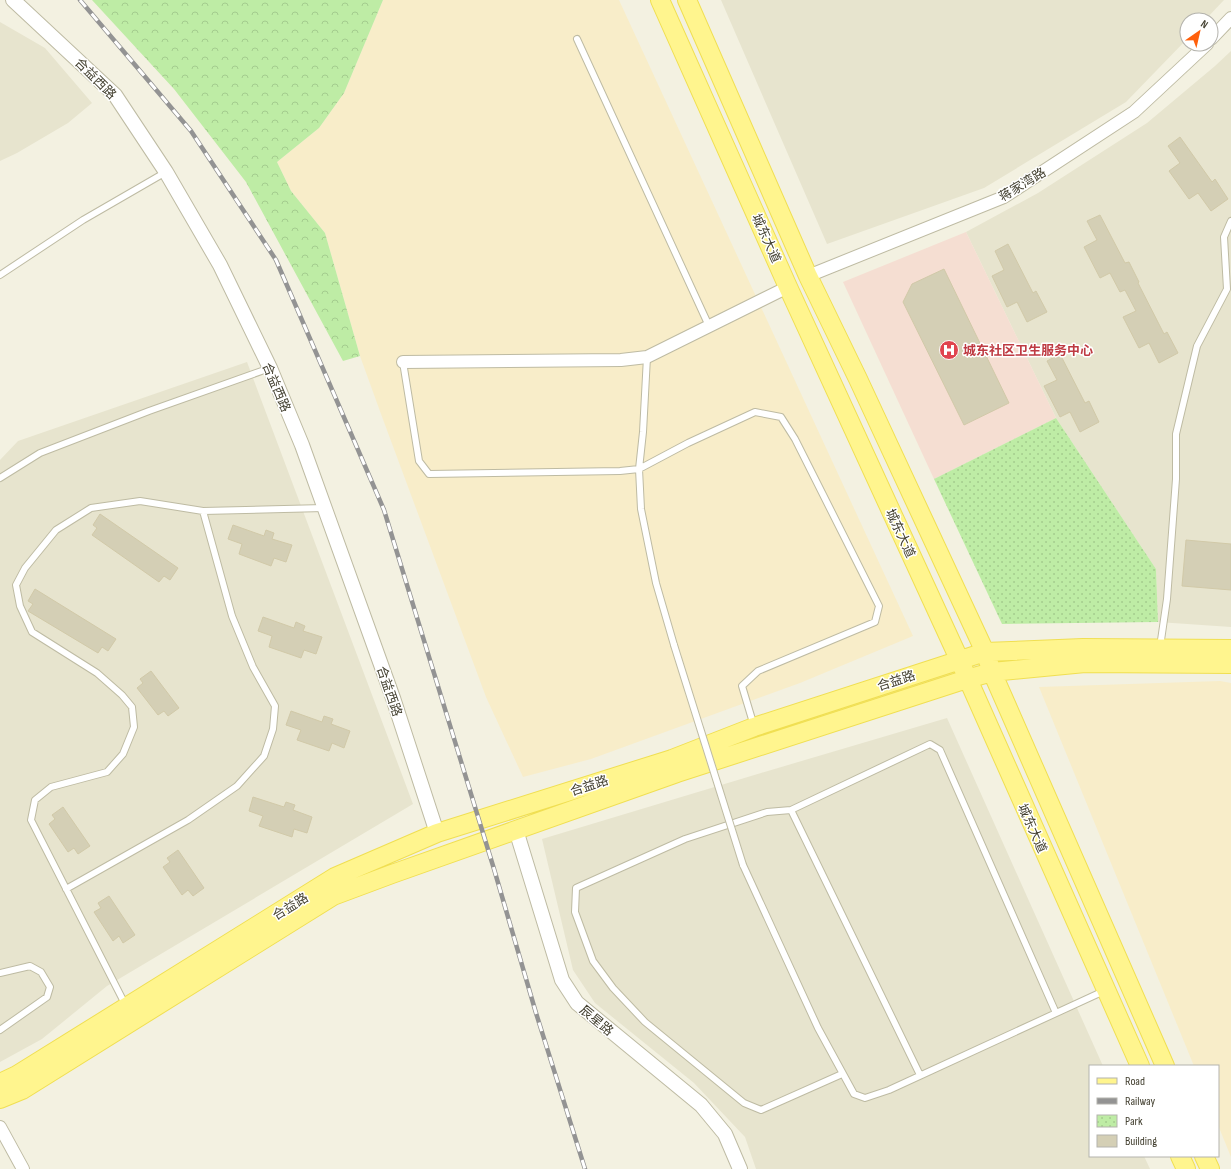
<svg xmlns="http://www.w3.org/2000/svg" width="1231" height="1169" font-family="'Sofia Sans Condensed','Noto Sans SC',sans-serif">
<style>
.residential{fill:#e7e4ce}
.commercial{fill:#f8edc9}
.medical{fill:#f5ded2}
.forest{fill:url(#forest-crowns)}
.park{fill:url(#park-dots)}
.building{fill:#d4cfb5;stroke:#d1c9a8}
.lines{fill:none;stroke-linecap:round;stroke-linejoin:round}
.service-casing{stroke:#bebba3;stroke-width:8}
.minor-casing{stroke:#bebba3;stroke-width:14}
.tertiary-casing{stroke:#bebba3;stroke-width:16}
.primary-casing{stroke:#f0df52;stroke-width:20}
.service{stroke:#fff;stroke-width:6}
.minor{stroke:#fff;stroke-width:12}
.tertiary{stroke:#fff;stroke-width:14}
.primary{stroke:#fff58e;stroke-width:18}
.rail-casing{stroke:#939393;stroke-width:4.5}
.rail{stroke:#fff;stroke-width:3;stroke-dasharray:9;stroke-linecap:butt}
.service-bridge-casing{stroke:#bebba3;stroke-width:8;stroke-linecap:butt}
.service-bridge{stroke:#fff;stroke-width:6}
.labels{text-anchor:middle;stroke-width:3;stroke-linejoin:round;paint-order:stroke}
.street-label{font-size:13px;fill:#444131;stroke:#fff}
.health-label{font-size:13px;font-weight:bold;fill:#be3a42;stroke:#fff;text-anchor:start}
</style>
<defs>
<pattern id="forest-crowns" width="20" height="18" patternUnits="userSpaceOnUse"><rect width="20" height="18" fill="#beeca5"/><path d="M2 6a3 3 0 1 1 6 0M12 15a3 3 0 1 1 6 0" fill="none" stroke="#a4cc8e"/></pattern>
<pattern id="park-dots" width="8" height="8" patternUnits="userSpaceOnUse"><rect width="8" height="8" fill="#beeca5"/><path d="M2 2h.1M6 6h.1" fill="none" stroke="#a4cc8e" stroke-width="1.8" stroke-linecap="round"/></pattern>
</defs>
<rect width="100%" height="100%" fill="#f3f1e1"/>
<path class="residential" d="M 721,0 L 1224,0 L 1205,20 L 1187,20 L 1187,39 L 1126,102 L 984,188 L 827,244 Z
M 0,22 L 45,48 L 92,103 L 68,123 L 17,153 L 0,161 Z
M 1231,51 L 1231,627 L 1158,622 L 1156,569 L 1056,418 L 966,232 L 1038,193 L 1147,123 L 1215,66 Z
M 247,362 L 413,804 L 107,986 L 42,1039 L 0,1062 L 0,460 L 18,441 Z
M 947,718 L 1103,1066 L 1090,1066 L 1090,1156 L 1144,1156 L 1150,1169 L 756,1169 L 745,1137 L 694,1083 L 595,1003 L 573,970 L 542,839 L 761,773 Z"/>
<path class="commercial" d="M 383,0 L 619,0 L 913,636 L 800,683 L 591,759 L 523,777 L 486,697 L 381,414 L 360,356 L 325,233 L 291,191 L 277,162 L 319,128 L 344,93 Z
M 1220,681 L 1231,683 L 1231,1157 L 1218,1125 L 1218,1066 L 1194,1066 L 1039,687 Z"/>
<path class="medical" d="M 966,232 L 1056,418 L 934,479 L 843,282 Z"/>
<path class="forest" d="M 92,0 L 383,0 L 344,93 L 319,128 L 277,162 L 291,191 L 325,233 L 360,356 L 343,361 L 246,182 L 174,89 Z"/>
<path class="park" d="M 1056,418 L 1156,569 L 1158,622 L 1002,624 L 934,479 Z"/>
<path class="building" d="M 1180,137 L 1212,182 L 1215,179 L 1228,199 L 1211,211 L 1198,193 L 1189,199 L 1169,171 L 1180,163 L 1168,146 Z
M 1100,215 L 1125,263 L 1129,262 L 1139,282 L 1138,283 L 1164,334 L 1167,332 L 1178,353 L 1159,363 L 1149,343 L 1139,348 L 1123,317 L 1136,311 L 1125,290 L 1120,292 L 1110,273 L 1100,278 L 1084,247 L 1097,240 L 1087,221 Z
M 1008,244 L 1033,293 L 1036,291 L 1047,312 L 1027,322 L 1017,302 L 1007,307 L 992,276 L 1004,270 L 995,251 Z
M 944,269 L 1009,403 L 964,425 L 903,302 L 912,284 Z
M 1060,354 L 1085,403 L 1089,401 L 1099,422 L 1080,432 L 1070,412 L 1060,417 L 1044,386 L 1057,380 L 1047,361 Z
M 100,514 L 178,568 L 170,580 L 164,576 L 159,582 L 92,535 L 97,528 L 93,525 Z
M 233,525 L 264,536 L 266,530 L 274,533 L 272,539 L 292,545 L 286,562 L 274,558 L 271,566 L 239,554 L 242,544 L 228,539 Z
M 1186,540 L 1231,544 L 1231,590 L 1182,586 Z
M 35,589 L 116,639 L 108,651 L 102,647 L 98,653 L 28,611 L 33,604 L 28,601 Z
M 263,617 L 294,628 L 296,622 L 305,626 L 303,631 L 322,637 L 316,654 L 304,650 L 301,658 L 269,647 L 272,636 L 258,631 Z
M 151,671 L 179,708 L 168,716 L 164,711 L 158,715 L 137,688 L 143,683 L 140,679 Z
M 291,711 L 322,722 L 324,716 L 333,719 L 331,724 L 350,731 L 344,748 L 332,743 L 329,751 L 297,740 L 301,730 L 286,725 Z
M 253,797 L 284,807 L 286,802 L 295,805 L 293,810 L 312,817 L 307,833 L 294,829 L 292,837 L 259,826 L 263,816 L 249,811 Z
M 63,807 L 90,846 L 78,854 L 74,848 L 68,852 L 49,824 L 55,819 L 52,815 Z
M 178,850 L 204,888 L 193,896 L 188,890 L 182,895 L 163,867 L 170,862 L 167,858 Z
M 109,896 L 135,935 L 123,943 L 119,936 L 113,941 L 94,912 L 101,908 L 98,903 Z"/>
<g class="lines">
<g class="service-casing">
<path id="service" d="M 577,39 L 709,326
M 0,275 L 83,220 L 166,172
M 647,357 L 643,432 L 639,469 L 641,509 L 656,583 L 674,645
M 403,362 L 419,461 L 429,474 L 620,471 L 639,469 L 688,443 L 755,412 L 781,417 L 795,439 L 879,606 L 875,622 L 758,671 L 742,686 L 754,726
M 0,478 L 40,453 L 149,411 L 270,368
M 1160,647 L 1167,599 L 1176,479 L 1176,434 L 1197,346 L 1227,289 L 1224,237 L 1231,221
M 791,810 L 920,1075
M 743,865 L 818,1028 L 854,1094 L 865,1098 L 889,1090 L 1104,991
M 66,889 L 188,820 L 237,786 L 264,756 L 273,729 L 275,706 L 253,667 L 232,616 L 203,511
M 0,973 L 30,966 L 41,972 L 50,987 L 47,997 L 0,1030
M 126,1006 L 31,820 L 35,800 L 51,787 L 107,772 L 123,754 L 134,727 L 132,707 L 122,695 L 97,673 L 32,632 L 20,606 L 16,585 L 25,568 L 56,530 L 91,508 L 140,501 L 203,511 L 324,508
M 842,1074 L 761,1110 L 744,1103 L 645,1022 L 613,988 L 593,961 L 575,912 L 576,888 L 685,839 L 767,812 L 791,810 L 930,744 L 940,750 L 1056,1013"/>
</g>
<g class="minor-casing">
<path id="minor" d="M 1211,39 L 1231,18
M 808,276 L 1004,197 L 1134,112 L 1207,44
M 403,362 L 621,360 L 647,357 L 788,287
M 0,1127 L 23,1169"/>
</g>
<g class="tertiary-casing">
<path id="tertiary" d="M 13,0 L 115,95 L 166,172 L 220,265 L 270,368 L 302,445 L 393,698 L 437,833
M 516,830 L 562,980 L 577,1003 L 701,1105 L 725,1134 L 740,1169"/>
</g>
<g class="primary-casing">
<path id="primary" d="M 660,0 L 788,287 L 959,659 L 1140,1066
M 687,0 L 808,276 L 858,379 L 985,652 L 992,672 L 1165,1066
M 0,1083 L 17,1075 L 335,877 L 437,833 L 672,759 L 754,727 L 985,652 L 1083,648 L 1231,649
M 0,1099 L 22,1090 L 333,896 L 392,874 L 677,773 L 967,679 L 992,672 L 1085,663 L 1231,664
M 1180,1156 L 1186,1169
M 1204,1156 L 1210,1169"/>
</g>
<use href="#service" class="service"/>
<use href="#minor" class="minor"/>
<use href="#tertiary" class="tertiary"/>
<use href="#primary" class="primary"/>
<g class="rail-casing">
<path id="rail" d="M 80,0 L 191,131 L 276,260 L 384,510 L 494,869 L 536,1013 L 585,1169"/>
</g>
<use href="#rail" class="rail"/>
<g class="service-bridge-casing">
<path id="service-bridge" d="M 674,645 L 743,865"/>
</g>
<use href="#service-bridge" class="service-bridge"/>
</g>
<defs>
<g id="hospital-disc" transform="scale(1)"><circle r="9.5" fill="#e0444e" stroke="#fff"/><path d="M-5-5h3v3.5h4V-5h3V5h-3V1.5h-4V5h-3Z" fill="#fff"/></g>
</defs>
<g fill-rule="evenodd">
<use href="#hospital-disc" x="949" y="350"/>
</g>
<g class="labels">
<g class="street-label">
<text transform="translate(96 78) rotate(45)" y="5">合益西路</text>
<text transform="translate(1022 184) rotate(-31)" y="5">蒋家湾路</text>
<text transform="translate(767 238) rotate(66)" y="5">城东大道</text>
<text transform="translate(277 387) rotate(67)" y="5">合益西路</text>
<text transform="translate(901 533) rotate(65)" y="5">城东大道</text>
<text transform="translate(896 680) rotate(-18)" y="5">合益路</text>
<text transform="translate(390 691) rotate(71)" y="5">合益西路</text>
<text transform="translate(589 785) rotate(-18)" y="5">合益路</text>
<text transform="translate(1033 828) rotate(66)" y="5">城东大道</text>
<text transform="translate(290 906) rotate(-32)" y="5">合益路</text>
<text transform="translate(597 1020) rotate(40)" y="5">辰星路</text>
</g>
<g class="health-label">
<text x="963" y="355">城东社区卫生服务中心</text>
</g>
</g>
<rect x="1089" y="1065" width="130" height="92" fill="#ffffff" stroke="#b4b3ad"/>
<rect x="1097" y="1078" width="20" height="6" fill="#fff58e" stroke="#b4b3ad"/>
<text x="1125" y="1085" font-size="12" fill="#444131">Road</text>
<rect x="1097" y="1098" width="20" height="6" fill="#939393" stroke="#b4b3ad"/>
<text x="1125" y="1105" font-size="12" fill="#444131">Railway</text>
<rect x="1097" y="1115" width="20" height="12" fill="url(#park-dots)" stroke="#b4b3ad"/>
<text x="1125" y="1125" font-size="12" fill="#444131">Park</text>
<rect x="1097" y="1135" width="20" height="12" fill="#d4cfb5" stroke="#b4b3ad"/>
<text x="1125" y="1145" font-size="12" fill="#444131">Building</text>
<g transform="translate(1199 32) rotate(34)"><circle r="19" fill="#ffffff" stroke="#b4b3ad"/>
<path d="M0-3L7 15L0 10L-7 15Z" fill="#ff600c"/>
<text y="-6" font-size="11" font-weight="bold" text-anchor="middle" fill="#444131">N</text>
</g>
</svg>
